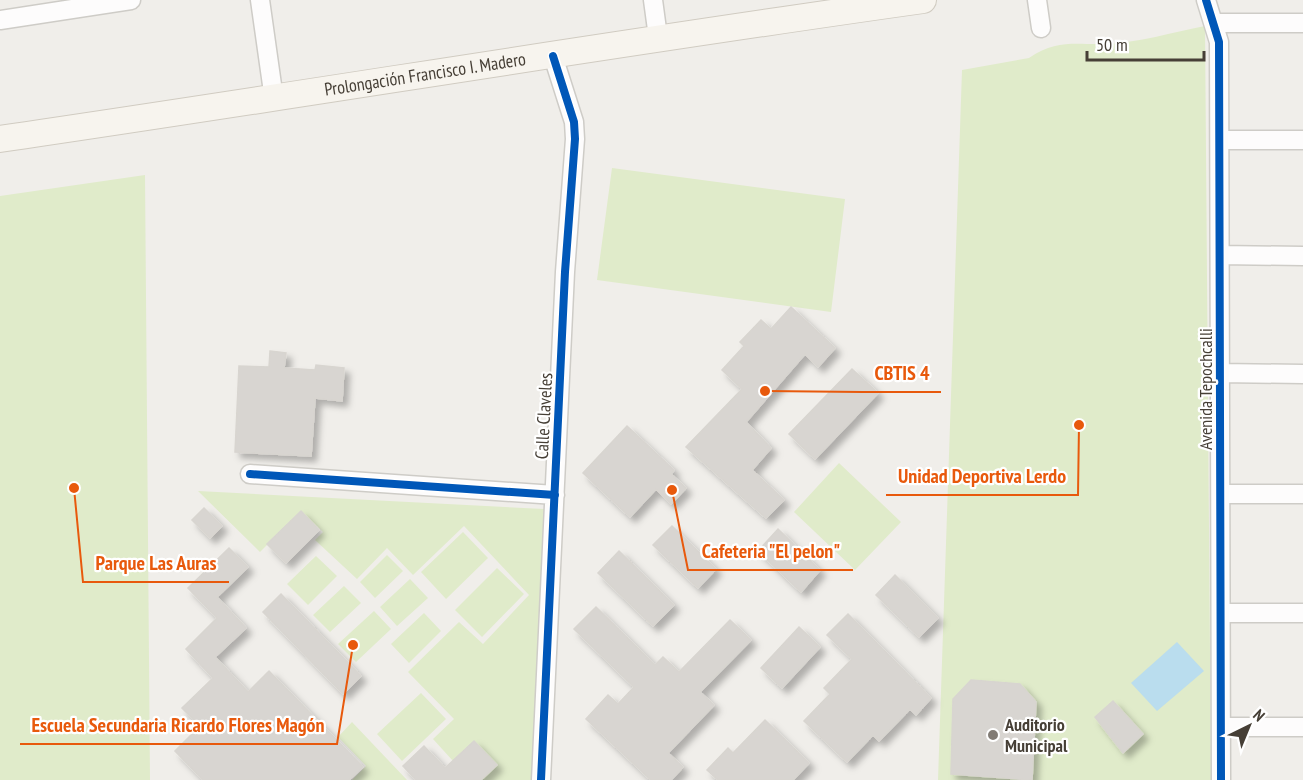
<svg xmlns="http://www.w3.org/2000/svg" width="1303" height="780" font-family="'PT Sans Narrow',sans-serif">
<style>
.green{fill:#e0ebca}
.water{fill:#baddee}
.building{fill:#d8d5d1;stroke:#d8d5d0;stroke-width:1.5;filter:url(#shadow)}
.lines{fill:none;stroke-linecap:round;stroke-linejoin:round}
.minor-casing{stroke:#ceccc7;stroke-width:21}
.secondary-casing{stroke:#d0cbc1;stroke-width:28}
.minor{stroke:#fdfcfc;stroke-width:18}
.secondary{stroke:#f7f4ee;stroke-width:26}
.cycleway-casing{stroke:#fff;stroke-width:11}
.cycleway{stroke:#0057b8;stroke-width:8}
.poi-dot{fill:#827c75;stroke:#fff;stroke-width:2}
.labels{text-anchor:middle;stroke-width:4.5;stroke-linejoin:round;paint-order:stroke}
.street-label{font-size:18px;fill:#463f36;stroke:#fff}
.poi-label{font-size:18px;font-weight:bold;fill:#463f36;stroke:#fff;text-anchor:start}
.leader{fill:none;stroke:#e8590c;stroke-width:2}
.callout-dot{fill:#e8590c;stroke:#fff;stroke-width:2}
.callout-label{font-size:20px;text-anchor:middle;font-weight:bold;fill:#e8590c;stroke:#fff;stroke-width:4.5;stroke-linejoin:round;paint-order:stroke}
</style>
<defs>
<filter id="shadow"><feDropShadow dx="5.5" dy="5.5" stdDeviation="3" flood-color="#0004"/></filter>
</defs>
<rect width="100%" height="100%" fill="#f0eeea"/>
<path class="green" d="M 1205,26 L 1211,780 L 938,780 L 962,70 L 1029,58 C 1057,39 1075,45 1105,44 C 1138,43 1173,32 1205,26 Z
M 612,168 L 845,199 L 831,312 L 597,280 Z
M 145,175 L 150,780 L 0,780 L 0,196 Z
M 839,463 L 901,522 L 855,570 L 794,512 Z
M 198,491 L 544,509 L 533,780 L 481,780 L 496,765 L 453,761 L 433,739 L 454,719 L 408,672 L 459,622 L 483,644 L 529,595 L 464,526 L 413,575 L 387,548 L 357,579 L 315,540 L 323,532 L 301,511 L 260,552 Z
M 463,532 L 488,558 L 446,599 L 421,572 Z
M 387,555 L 403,571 L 375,598 L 360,582 Z
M 316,556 L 337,576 L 308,605 L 287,584 Z
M 497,568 L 524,594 L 482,637 L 455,610 Z
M 410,579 L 428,598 L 397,626 L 380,607 Z
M 344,586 L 361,603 L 330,632 L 313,615 Z
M 374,611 L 391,629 L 356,662 L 338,644 Z
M 424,613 L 441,631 L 409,663 L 391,644 Z
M 421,693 L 446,719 L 402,761 L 377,734 Z
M 352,722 L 407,780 L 352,780 L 366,766 L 338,737 Z"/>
<path class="water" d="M 1177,642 L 1204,671 L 1157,711 L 1131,683 Z"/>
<path class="building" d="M 791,307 L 835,348 L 818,367 L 805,354 L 746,422 L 771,448 L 752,470 L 784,500 L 766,518 L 686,447 L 742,389 L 722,370 L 744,346 L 740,342 L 761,320 L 771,329 Z
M 270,351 L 286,353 L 284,368 L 315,370 L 316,365 L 344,368 L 342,401 L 315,398 L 311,456 L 235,452 L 239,366 L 269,367 Z
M 852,369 L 878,393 L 815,459 L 789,434 Z
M 627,426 L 674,470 L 671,474 L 686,488 L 671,504 L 656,489 L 630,517 L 583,473 Z
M 204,508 L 222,526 L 210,538 L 192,520 Z
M 301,511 L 319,530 L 286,563 L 267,544 Z
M 672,526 L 716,569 L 698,588 L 653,545 Z
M 778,529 L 820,570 L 801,592 L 758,551 Z
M 229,548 L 248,567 L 217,597 L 246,628 L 215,657 L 248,692 L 269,671 L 363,767 L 349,780 L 203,780 L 175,751 L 200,726 L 182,708 L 213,678 L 186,649 L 217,618 L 188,588 Z
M 619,551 L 674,605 L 653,626 L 598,573 Z
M 895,575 L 938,618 L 919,637 L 876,595 Z
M 281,594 L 361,676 L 343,694 L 263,612 Z
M 596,607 L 655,665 L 663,657 L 679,672 L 730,620 L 751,640 L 700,692 L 714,705 L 668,753 L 683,767 L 671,780 L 651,780 L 586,719 L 608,695 L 618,704 L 634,687 L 574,629 Z
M 848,614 L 931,698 L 916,715 L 910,709 L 879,741 L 873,735 L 847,762 L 804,721 L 830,694 L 824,688 L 852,659 L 827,635 Z
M 799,627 L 820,647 L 782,688 L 761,668 Z
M 971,680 L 1020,684 L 1036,702 L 1032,780 L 951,774 L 953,699 Z
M 1113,701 L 1143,734 L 1123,753 L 1095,717 Z
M 765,720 L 809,763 L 793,780 L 718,780 L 707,770 L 728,748 L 733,753 Z
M 474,741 L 497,765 L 481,780 L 416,780 L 403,766 L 424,746 L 445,768 Z"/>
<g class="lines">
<g class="minor-casing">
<path id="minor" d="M 260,0 L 274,99
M 653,0 L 658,37
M 1037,0 L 1041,28
M 1206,0 L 1219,42 L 1221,780
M 0,20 L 131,0
M 1215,23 L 1303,23
M 1220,140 L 1303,140
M 1220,255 L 1303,256
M 1220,373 L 1303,374
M 250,474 L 555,495
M 1221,494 L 1303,494
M 1221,613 L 1303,613
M 1222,727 L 1303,727
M 541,780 L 565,272 L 575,139 L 574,122 L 553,56"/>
</g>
<g class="secondary-casing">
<g id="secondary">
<path id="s1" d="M 0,139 C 308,94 615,43 923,0"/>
</g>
</g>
<use href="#minor" class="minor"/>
<use href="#secondary" class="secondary"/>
<g class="cycleway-casing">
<path id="cycleway" d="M 1206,0 L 1219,42 L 1221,780
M 250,474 L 555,495
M 541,780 L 565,272 L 575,139 L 574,122 L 553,56"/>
</g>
<use href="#cycleway" class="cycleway"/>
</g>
<circle class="poi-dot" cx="993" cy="735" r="6"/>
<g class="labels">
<g class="street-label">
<text dy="6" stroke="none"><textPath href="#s1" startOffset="430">Prolongación Francisco I. Madero</textPath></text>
<text transform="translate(1206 389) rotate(-90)" y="6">Avenida Tepochcalli</text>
<text transform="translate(544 416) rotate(-87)" y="6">Calle Claveles</text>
</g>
<g class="poi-label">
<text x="1005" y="731">Auditorio<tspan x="1005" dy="21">Municipal</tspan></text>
</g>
</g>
<path class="leader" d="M765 391L862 392H941M1079 425L1078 495H886M672 490L688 570H853M74 488L83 582H229M353 645L337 744H20"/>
<g class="callout-dot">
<circle cx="765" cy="391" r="6"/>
<circle cx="1079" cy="425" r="6"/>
<circle cx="672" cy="490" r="6"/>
<circle cx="74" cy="488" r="6"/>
<circle cx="353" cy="645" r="6"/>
</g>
<g class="callout-label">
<text x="902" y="380">CBTIS 4</text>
<text x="982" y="483">Unidad Deportiva Lerdo</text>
<text x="771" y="558">Cafeteria "El pelon"</text>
<text x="156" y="570">Parque Las Auras</text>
<text x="178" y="732">Escuela Secundaria Ricardo Flores Magón</text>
</g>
<g transform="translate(1249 726) rotate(43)" stroke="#ffffff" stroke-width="4.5" paint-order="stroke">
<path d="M0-4.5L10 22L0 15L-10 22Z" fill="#463f36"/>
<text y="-9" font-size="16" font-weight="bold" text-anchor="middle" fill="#463f36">N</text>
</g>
<path d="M1087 51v9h117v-9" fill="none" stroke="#463f36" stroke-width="3"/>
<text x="1096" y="51" font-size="18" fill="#463f36" stroke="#ffffff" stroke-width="4.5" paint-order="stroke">50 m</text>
</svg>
